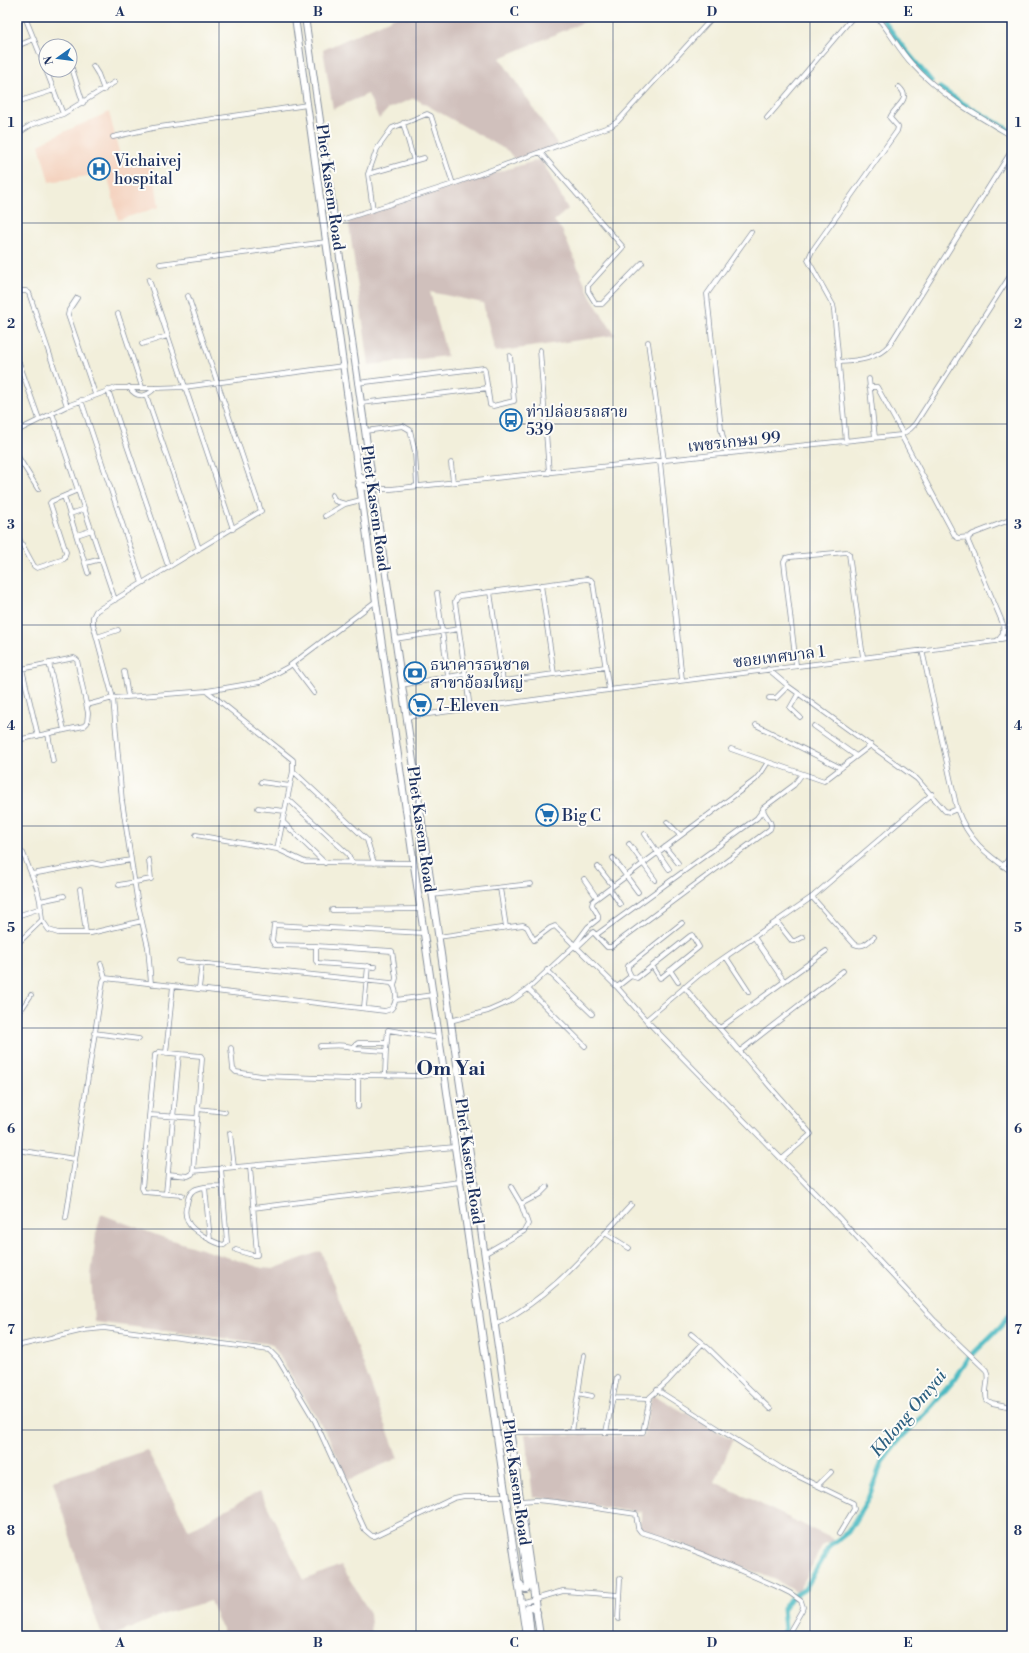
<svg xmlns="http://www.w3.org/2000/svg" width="1029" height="1653" font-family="'Libre Bodoni','Noto Serif Thai',serif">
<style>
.built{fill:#f4d3c0}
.industrial{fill:#d0c0bc}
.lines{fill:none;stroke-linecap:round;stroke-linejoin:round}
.canal{stroke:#4bbac2;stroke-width:5}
.minor-casing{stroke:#868f9c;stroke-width:5.5}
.primary-casing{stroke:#868f9c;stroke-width:8}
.minor{stroke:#fff;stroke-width:4}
.primary{stroke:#fff;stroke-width:6}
.grid{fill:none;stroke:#1b2f5e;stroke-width:1;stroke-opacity:0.55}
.labels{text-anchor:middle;stroke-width:4;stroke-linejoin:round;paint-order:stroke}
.poi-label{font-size:16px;fill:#1b2f5e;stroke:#fdfcf7;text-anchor:start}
.street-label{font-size:16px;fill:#1b2f5e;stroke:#fdfcf7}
.water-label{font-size:17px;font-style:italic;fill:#2c6081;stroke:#fdfcf7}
.district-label{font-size:20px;font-weight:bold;fill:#1b2f5e;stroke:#fdfcf7}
.neatline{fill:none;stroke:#1b2f5e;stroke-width:1.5}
.grid-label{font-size:13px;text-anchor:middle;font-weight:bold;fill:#1b2f5e}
</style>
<rect width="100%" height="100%" fill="#fdfcf7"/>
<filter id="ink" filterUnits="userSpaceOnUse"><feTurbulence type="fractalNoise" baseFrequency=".025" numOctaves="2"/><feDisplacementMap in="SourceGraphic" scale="8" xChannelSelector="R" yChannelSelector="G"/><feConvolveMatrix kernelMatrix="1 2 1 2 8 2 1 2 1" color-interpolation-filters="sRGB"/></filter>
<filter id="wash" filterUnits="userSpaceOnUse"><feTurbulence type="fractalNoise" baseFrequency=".012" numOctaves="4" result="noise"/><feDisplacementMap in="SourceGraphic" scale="16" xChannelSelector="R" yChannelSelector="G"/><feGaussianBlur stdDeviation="0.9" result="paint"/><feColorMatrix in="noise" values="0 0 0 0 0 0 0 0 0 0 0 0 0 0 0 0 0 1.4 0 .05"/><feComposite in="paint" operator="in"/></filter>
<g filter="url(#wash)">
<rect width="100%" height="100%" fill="#f2efdb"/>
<path class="built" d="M 109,112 L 122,164 L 152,158 L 159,207 L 118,220 L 107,173 L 49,182 L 39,145 L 57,135 Z"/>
<path class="industrial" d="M 395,17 L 593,17 L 591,19 L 500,58 L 558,145 L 515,160 L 508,151 L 414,98 L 388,109 L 379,119 L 368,94 L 333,109 L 323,50 Z
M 541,159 L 568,209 L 554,221 L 562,230 L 591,298 L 615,335 L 495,352 L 483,303 L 430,292 L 447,356 L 369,365 L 348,218 Z
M 101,1214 L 159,1236 L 262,1268 L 273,1269 L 321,1251 L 398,1458 L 348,1480 L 328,1436 L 272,1344 L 94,1322 L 91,1276 L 96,1234 Z
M 652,1394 L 733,1440 L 715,1482 L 835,1540 L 822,1546 L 798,1593 L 776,1580 L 639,1528 L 642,1512 L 533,1497 L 525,1434 L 644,1436 Z
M 147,1450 L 189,1530 L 260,1491 L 304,1580 L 341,1565 L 370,1613 L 372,1636 L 225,1636 L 210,1601 L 167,1613 L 112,1636 L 102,1636 L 86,1590 L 53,1481 Z"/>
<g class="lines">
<path class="canal" d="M 881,17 L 902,46 L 931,81
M 940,88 L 962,103 L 1012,132
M 781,1636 L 785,1629 L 783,1609 L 791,1598 L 805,1589 L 831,1545 L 848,1532 L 868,1499 L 882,1462 L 900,1439 L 929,1409 L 955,1379 L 968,1359 L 1000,1327 L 1012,1312"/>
</g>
</g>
<g filter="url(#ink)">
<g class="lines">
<g class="minor-casing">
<path id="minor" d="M 25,17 L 46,69
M 877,17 C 890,32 899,50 912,64 C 940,95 976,115 1012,136
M 17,46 L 34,39
M 93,66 L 98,74 L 104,90
M 72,68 L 83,103
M 46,70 L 63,114
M 17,102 L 54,90
M 767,118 L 853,17
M 403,123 L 414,161
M 17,134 L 31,125 L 63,114 L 115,82
M 113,137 L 153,128 L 307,105
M 540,152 L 623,247 L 588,286 L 588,291 L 596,304 L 602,304 L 642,263
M 368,174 L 424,158
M 373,210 L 368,174 L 377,149 L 392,128 L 427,114 L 431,116 L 453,184
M 335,222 L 453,184 L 611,126 L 618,121 L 713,17
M 160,264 L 326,242
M 149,280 L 233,529
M 17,291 L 26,291 L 29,293 L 67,406
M 77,298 L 69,310 L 68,315 L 95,394
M 118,314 L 142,387
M 17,328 L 18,328
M 648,342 L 664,461
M 142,344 L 167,336
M 540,350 L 549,473
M 17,357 L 39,419
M 839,362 C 857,361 878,359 890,344 L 1012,150
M 869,379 L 875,438
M 357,383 L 484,368 L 485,371 L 490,405 L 493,406 L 514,401 L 510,356
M 129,387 C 136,398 146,398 155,388
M 869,387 L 877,387 L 903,434
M 108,390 L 167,563
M 146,395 L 199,549
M 81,400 L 142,583
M 361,403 L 488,388
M 52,413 L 115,600
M 17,431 L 67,406 L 116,388 L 155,388 L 184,387 L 343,366
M 365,431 L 403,426 L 410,430 L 415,452 L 417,486
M 901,435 L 955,536 L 958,538 L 969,537
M 846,442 L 834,310 L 833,305 L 808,260 L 812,251 L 897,131 L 898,127 L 890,118 C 894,106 913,100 899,87
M 727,454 L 721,429 L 707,294 L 751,232
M 17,455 L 38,489
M 660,461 L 682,680
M 451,463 L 453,482
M 374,489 L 391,489 L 901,435 L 910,429 L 915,424 L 1012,273
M 78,490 L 64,496 L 88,573
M 332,495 L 335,501 L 345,504
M 70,514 L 85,509
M 325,516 L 345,504 L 361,500
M 17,535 L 34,566 L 37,568 L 64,559 L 66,552 L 50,503 L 52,501 L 64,496
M 77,535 L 92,530
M 86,563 L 101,559
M 541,585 L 554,674
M 490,592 L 503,681
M 437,593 L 448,676
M 97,637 L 118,630
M 395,639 L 459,629
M 1001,639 L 1012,637
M 922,650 L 957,809 C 968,840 986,854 1012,872
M 49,663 L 64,730
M 292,664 L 314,693
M 796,665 L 784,562 L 786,558 L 790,557 L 846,552 L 849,554 L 863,657
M 22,669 L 38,736
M 768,669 L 788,686 L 917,779 L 945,811 L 950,812 L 957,809
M 17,670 L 74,658 L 77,660 L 88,713 L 87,723 L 84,726 L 17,740
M 124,672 L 128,696
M 401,685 L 465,674
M 467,686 L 605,667
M 207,691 L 293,760 L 293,771 L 277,849
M 798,694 L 790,708 L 800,717
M 769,698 L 776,698 L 788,686
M 87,705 L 113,698 L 207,691 L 260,682 L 288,667 L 376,601
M 470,708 L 455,602 L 457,598 L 460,596 L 587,579 L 591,580 L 593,583 L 609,690
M 406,717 L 585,693 L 996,641 C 1003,638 1004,632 1003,624 L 968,541 L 969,537 L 973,534 L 1012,519
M 756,725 L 841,768
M 814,726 L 856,756
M 48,734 L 53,761
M 731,749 L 768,762
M 293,771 L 367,840 L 374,863
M 261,782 L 290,786
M 288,799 L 348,854 L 352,863
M 258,808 L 285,811
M 283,822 L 325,863
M 667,822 L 680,835
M 645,834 L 669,869
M 196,835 L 277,849 L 305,862 L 414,863
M 629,844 L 655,880
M 665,847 L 678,863
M 17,851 L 23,853 L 37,888 L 40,901 L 42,920 L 49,930 L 58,933 L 91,933 L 142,921
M 613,858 L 638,892
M 1003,866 L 1012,855
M 598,867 L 613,886
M 32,874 L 92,863 L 101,865 L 131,860
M 584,879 L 597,898
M 119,885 L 151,879 L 149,860
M 500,888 L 506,927
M 80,889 L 86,933
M 610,889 L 620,904
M 432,895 L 531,884
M 812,897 L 854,944 C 863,948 867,943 874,937
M 40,901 L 64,896
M 332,910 L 420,909
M 17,916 L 41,908
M 777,922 L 792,941 L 795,941 L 803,937
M 596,935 L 757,818 L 763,810
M 438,937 L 523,925 L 527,927 L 534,940 L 550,928 L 555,926 L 617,987 L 646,1020 L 841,1220 L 935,1321 L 986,1370 C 991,1379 983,1390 987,1400 L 992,1403 L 1012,1407
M 754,937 L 784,981
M 17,944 L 42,920
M 316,946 L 392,951 L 396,978 L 394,986
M 576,948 L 593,932 L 607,947 L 611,947 L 770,829 C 774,821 763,816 763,808 L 794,785 L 802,774
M 726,957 L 749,992
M 375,967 L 318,963 L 316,961 L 316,946 L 275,945 L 272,941 L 274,925 L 424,933
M 547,970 L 592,1014
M 670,970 L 678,982
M 631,976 L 637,978 L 690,936 L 692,935 L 699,947 L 662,977 L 660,978 L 653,967
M 105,978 L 385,1011 L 391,1009 C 397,1003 398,989 391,983 L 179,961
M 151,984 L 148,947 L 138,905 L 122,801 L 113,698 L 93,624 L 93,617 L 96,611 L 261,511 L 188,296
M 617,987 L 631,976 L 628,970 L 628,966 L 682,923
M 684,987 L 811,1134 L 782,1159
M 199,988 L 202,963
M 528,989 L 585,1046
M 396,1000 L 433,995
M 364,1007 L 368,966
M 17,1016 L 31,995
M 646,1020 L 699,975 L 812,897 L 932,794
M 450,1021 L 488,1011 L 511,1001 L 528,989 L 574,946 L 588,927 L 598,919 L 598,915 L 592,905 L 593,901 L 755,780 L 761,773 L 768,762 L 824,781 L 871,745
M 720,1028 L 826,951
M 94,1033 L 139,1039
M 320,1046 C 330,1046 347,1043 356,1049 L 386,1051 L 385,1074
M 353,1047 L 358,1043 L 387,1043
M 231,1048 L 233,1069 L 236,1072 L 261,1076 L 348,1079 L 367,1075 L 421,1076 L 432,1074 L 444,1068
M 386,1051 L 388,1030 L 440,1038
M 740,1051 L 843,971
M 166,1053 L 173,986
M 358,1107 L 358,1076
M 198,1109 L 225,1112
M 149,1115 L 197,1118
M 230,1133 L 234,1167
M 17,1150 L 75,1159
M 221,1168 L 227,1242 L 224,1245 C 214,1243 192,1231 188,1222 C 185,1216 185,1209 187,1204 C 188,1198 189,1193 194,1190 C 201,1186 213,1186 222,1186
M 193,1171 L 455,1147
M 168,1174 L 188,1176 L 192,1174 L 193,1171 L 202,1059 L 201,1056 L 159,1052 L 155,1055 L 142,1188 L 144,1192 L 182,1195
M 205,1187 L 210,1240
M 511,1187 L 521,1204
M 166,1193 L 179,1054
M 253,1208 L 460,1182
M 66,1218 L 103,981 L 105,978 L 101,964
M 605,1233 L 629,1248
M 236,1250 L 252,1255 L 257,1255 L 250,1166
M 484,1254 L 524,1231 L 528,1224 L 521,1204 L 540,1194 L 547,1187
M 494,1325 C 549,1301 591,1248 631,1205
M 691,1334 L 708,1348 L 770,1409
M 17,1346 L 84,1330 L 104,1328 L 269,1350 L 278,1359 L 315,1421 L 365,1530 L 372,1536 L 375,1536 L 454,1498 L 464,1496 L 506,1496
M 657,1390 L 781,1468 L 853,1503 L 854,1509 L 839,1534
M 578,1393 L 592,1396
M 613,1398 L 650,1399
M 510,1432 L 643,1432 L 650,1397 L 667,1382 L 702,1344
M 572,1432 L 584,1355
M 606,1432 L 617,1377
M 818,1485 L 831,1472
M 521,1501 L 536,1500 L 556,1502 L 636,1514 L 638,1528 L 641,1532 L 668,1541 L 702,1554 L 776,1586 L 790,1593 L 801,1601 L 803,1607 L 802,1610 L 787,1636
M 521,1603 L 563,1591 L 619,1595
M 618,1619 L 620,1579"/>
</g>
<g class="primary-casing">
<path id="primary" d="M 295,17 L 381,638 L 526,1636
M 305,17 L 540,1636
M 358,475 L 363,479 L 366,479 L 371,473
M 359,485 L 374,489
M 519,1583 L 522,1588 L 526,1589 L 528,1586 L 520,1531 L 520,1520
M 531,1636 L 528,1607 L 534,1607 L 537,1612"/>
</g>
<use href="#minor" class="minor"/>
<use href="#primary" class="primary"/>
</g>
</g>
<path class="grid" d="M 219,17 L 219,1636M 416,17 L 416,1636M 613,17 L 613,1636M 810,17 L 810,1636M 17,223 L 1012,223M 17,424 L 1012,424M 17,625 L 1012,625M 17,826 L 1012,826M 17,1028 L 1012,1028M 17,1229 L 1012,1229M 17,1430 L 1012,1430"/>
<defs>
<g id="hospital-ring" transform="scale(1.15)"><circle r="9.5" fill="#fdfcf7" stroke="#1f6fb2" stroke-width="1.5"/><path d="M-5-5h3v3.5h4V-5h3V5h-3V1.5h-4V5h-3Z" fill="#1f6fb2"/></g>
<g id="bus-ring" transform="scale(1.15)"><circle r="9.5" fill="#fdfcf7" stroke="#1f6fb2" stroke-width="1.5"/><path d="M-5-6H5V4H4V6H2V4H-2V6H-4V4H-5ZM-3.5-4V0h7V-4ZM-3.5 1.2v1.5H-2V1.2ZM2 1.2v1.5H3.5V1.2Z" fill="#1f6fb2"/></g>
<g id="bank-ring" transform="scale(1.15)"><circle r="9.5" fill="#fdfcf7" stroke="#1f6fb2" stroke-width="1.5"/><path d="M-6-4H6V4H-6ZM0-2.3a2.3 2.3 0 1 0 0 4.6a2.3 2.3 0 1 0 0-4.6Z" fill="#1f6fb2"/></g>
<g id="supermarket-ring" transform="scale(1.15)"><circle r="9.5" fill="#fdfcf7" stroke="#1f6fb2" stroke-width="1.5"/><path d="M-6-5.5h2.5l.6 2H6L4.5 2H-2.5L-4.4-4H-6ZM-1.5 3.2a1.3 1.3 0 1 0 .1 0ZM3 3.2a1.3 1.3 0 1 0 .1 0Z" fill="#1f6fb2"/></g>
</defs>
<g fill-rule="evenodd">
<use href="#hospital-ring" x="99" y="169"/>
<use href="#bus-ring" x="511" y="420"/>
<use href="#bank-ring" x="415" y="673"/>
<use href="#supermarket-ring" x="420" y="705"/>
<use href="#supermarket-ring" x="547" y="815"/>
</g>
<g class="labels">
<g class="poi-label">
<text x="114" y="166">Vichaivej<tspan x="114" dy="18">hospital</tspan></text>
<text x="526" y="417">ท่าปล่อยรถสาย<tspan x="526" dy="18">539</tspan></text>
<text x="430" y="670">ธนาคารธนชาต<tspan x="430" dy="18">สาขาอ้อมใหญ่</tspan></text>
<text x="436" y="711">7-Eleven</text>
<text x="562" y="821">Big C</text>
</g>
<g class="street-label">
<text transform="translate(331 187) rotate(82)" y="6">Phet Kasem Road</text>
<text transform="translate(734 441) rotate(-6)" y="6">เพชรเกษม 99</text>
<text transform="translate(376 508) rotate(82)" y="6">Phet Kasem Road</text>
<text transform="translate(779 656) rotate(-7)" y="6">ซอยเทศบาล 1</text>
<text transform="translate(422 829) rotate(82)" y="6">Phet Kasem Road</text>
<text transform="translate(470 1161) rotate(82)" y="6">Phet Kasem Road</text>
<text transform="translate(517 1482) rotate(82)" y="6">Phet Kasem Road</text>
</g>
<g class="water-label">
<text transform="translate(908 1413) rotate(-50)" y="6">Khlong Omyai</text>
</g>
<g class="district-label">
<text x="451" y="1075">Om Yai</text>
</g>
</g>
<rect width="1029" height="1653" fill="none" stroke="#fdfcf7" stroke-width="44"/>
<g transform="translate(58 58) rotate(256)"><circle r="19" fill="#fdfcf7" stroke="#a3aaba"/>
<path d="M0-3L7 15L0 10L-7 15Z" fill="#1f6fb2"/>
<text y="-6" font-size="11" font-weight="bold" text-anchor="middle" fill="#1b2f5e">N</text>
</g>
<rect x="22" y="22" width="985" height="1609" class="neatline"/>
<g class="grid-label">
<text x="120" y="16">A</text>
<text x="318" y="16">B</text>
<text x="514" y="16">C</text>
<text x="712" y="16">D</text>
<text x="908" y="16">E</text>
<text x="11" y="127">1</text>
<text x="1018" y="127">1</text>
<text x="11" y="328">2</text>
<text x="1018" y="328">2</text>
<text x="11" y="529">3</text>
<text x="1018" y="529">3</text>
<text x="11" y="730">4</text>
<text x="1018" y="730">4</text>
<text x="11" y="932">5</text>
<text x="1018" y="932">5</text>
<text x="11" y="1133">6</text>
<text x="1018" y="1133">6</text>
<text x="11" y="1334">7</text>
<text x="1018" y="1334">7</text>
<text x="11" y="1535">8</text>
<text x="1018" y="1535">8</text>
<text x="120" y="1647">A</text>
<text x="318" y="1647">B</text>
<text x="514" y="1647">C</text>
<text x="712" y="1647">D</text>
<text x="908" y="1647">E</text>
</g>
</svg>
